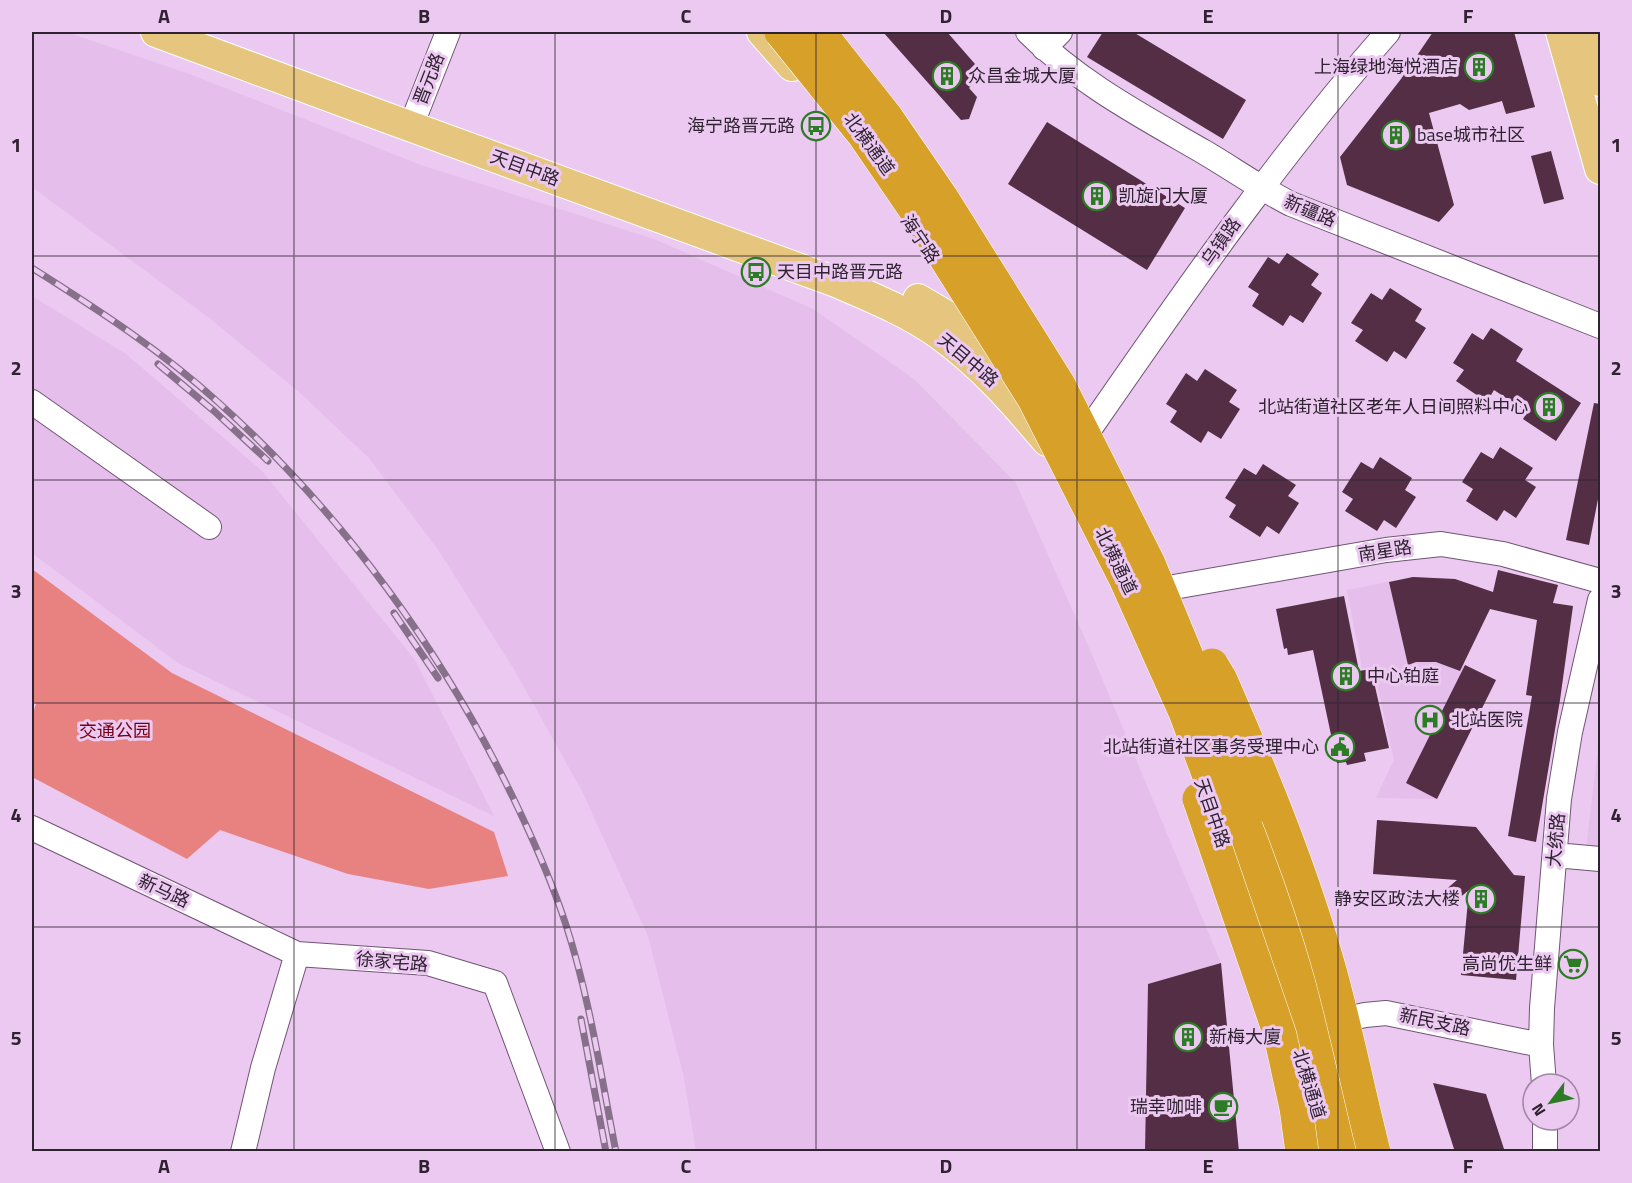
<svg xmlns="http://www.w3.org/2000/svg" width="1632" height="1183" font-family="'Titillium Web','Noto Sans SC',sans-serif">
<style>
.built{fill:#e5beeb}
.green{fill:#e88280}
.building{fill:#532e45}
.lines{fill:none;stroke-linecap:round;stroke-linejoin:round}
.minor-casing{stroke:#725476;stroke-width:26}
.major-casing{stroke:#fff;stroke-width:32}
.highway-casing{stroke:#fff;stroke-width:34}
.minor{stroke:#fff;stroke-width:24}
.major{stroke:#e6c67f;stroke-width:30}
.highway{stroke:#d6a029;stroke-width:33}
.rail-casing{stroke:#86708a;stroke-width:7}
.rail{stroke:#ebc9f0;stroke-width:4.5;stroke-dasharray:14;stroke-linecap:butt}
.highway-bridge-casing{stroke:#fff;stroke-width:34;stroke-linecap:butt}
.highway-bridge{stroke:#d6a029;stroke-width:33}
.grid{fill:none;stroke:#2f2231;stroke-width:1.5;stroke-opacity:0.55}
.labels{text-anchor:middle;stroke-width:6;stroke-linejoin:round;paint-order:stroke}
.poi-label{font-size:18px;fill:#2f2231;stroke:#ebc9f0;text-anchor:end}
.street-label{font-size:18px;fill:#2f2231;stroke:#ebc9f0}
.park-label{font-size:18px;fill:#750015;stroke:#ebc9f0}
.neatline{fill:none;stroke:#2f2231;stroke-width:2}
.grid-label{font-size:20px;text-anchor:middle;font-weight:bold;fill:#2f2231}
</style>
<rect width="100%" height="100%" fill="#ebc9f0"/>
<path class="built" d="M 32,32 L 66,32 L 192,75 L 421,165 L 654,239 L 813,309 L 914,379 L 1016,483 L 1091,652 L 1221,963 L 1148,984 L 1145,1151 L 696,1151 L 683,1073 L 648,936 L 582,791 L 515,671 L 439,551 L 369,458 L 298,391 L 208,317 L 32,187 Z
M 32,296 L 126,354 L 262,471 L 415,660 L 494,816 L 178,663 L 32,553 Z
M 1413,577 L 1455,579 L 1480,587 L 1466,621 L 1481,628 L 1463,664 L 1496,680 L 1437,799 L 1376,798 L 1394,760 L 1373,667 L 1362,668 L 1347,590 Z
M 1600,732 L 1600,849 L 1586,849 Z"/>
<path class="green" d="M 32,569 L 172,673 L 494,832 L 508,876 L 429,889 L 348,874 L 220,830 L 187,859 L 32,777 L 32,716 L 36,704 L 32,702 Z"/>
<path class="building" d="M 883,32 L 947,32 L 975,64 L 967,72 L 975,81 L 969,88 L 977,97 L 969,119 L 961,120 Z
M 1103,32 L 1133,32 L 1246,100 L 1223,139 L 1087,57 Z
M 1433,32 L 1514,32 L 1535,107 L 1506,114 L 1502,101 L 1469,110 L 1460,104 L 1429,113 L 1454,205 L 1439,222 L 1347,185 L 1340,157 L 1401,79 Z
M 1047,122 L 1185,208 L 1147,270 L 1008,184 Z
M 1551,151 L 1564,199 L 1544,204 L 1531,156 Z
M 1287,253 L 1319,274 L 1311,285 L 1322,293 L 1303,323 L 1290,315 L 1283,326 L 1252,306 L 1259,294 L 1248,287 L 1268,257 L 1279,264 Z
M 1390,288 L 1422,309 L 1415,321 L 1426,328 L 1406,359 L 1394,351 L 1387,362 L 1355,341 L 1363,330 L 1351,323 L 1371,293 L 1382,300 Z
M 1491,328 L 1523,349 L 1516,361 L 1581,403 L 1556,441 L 1523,419 L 1527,412 L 1494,390 L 1487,402 L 1456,381 L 1464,370 L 1453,363 L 1472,333 L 1483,340 Z
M 1205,369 L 1237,390 L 1229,402 L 1240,409 L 1221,439 L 1208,431 L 1201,443 L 1170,422 L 1177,411 L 1166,404 L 1186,373 L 1197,381 Z
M 1594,403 L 1600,404 L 1600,489 L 1589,545 L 1566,540 Z
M 1500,447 L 1533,468 L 1525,480 L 1536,487 L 1516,518 L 1504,510 L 1497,521 L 1466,501 L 1473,489 L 1462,482 L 1481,452 L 1493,459 Z
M 1380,457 L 1412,478 L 1405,490 L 1416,497 L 1396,528 L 1384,520 L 1377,531 L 1345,511 L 1353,499 L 1342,492 L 1361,462 L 1373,469 Z
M 1263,464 L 1296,485 L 1288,496 L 1299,503 L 1279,534 L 1267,526 L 1260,537 L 1229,517 L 1236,505 L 1225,498 L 1244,468 L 1256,475 Z
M 1498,570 L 1558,585 L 1553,603 L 1573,606 L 1560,700 L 1536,842 L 1508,836 L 1532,696 L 1526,695 L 1537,620 L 1490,609 L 1460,671 L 1436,662 L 1416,662 L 1408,665 L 1389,582 L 1413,577 L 1455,579 L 1493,592 Z
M 1344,596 L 1359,671 L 1371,669 L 1389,748 L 1364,753 L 1366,761 L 1347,765 L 1346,762 L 1337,763 L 1313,650 L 1288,655 L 1287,648 L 1284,649 L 1276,609 Z
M 1465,665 L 1496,680 L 1437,799 L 1406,783 Z
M 1377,820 L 1476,827 L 1514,875 L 1525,876 L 1516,980 L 1461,975 L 1469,890 L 1446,909 L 1436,898 L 1457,880 L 1373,874 Z
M 1221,963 L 1239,1152 L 1145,1152 L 1148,984 Z
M 1433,1083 L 1486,1094 L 1505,1152 L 1455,1152 Z"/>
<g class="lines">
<g class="minor-casing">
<path id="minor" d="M 1028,32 C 1079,83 1142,116 1204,152 C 1233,169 1261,189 1291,204 L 1600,326
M 1044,48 L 1060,32
M 411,126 L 448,32
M 32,402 L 209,527
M 1074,445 L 1091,427 C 1185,291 1279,156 1388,32
M 1168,588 L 1386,550 L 1441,544 L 1503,554 L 1600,581
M 32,828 L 297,954
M 1555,855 L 1600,859
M 1329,1023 L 1365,1015 L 1386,1013 L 1541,1045
M 1544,1084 L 1541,1045 L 1542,1008 L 1559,799 L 1570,732 L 1600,600
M 1545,1120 L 1545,1152
M 243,1152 L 263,1068 L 297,954 L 428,963 L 495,983 L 558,1152"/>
</g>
<g class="major-casing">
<path id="major" d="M 156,32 L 382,116 L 836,282 C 871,297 908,312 939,334 C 981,364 1014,402 1047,441
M 762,32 L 792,66
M 1561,32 L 1600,169
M 1586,32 L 1600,81
M 918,299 L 991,342 L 1004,353"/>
</g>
<g class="highway-casing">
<path id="highway" d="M 1248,812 L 1288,929 L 1333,1070 L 1353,1152
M 1225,819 L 1262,927 L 1329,1152"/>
</g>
<use href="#minor" class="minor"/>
<use href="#major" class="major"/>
<use href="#highway" class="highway"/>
<g class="rail-casing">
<path id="rail" d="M 32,268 C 97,309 162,351 219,403 C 345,516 446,656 518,808 C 536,846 553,885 566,925 C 590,999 601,1076 616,1152
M 158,364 L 214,411 L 268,461
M 394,613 L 438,678
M 581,1019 L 606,1152"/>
</g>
<use href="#rail" class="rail"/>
<g class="highway-bridge-casing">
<path id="highway-bridge" d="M 781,32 L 864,135 L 918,214 L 1034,399 L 1125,578 L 1185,712 L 1225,819
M 819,32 L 887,118 L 942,198 L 1059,385 L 1149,564 L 1205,700 L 1248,812
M 1212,665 L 1221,680 C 1263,776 1303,873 1331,974 C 1347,1033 1359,1093 1374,1152
M 1199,799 L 1280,1035 L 1296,1108 L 1302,1152"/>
</g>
<use href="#highway-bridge" class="highway-bridge"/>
</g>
<path class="grid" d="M 294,32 L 294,1152M 555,32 L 555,1152M 816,32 L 816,1152M 1077,32 L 1077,1152M 1338,32 L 1338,1152M 32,256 L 1600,256M 32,480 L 1600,480M 32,703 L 1600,703M 32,927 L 1600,927"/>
<defs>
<g id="building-ring" transform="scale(1.5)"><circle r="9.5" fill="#ebc9f0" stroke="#2c7c25" stroke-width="1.5"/><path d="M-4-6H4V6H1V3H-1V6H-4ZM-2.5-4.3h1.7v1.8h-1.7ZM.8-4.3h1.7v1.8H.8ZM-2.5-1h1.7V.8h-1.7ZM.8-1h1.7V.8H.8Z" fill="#2c7c25"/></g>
<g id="bus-ring" transform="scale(1.5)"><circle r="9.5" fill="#ebc9f0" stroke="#2c7c25" stroke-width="1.5"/><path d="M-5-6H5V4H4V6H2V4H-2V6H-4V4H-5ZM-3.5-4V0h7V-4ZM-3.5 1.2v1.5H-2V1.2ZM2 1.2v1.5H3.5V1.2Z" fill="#2c7c25"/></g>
<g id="hospital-ring" transform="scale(1.5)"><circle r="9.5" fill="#ebc9f0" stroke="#2c7c25" stroke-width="1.5"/><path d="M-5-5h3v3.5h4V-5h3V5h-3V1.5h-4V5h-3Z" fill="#2c7c25"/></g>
<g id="civic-ring" transform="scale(1.5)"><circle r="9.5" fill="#ebc9f0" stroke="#2c7c25" stroke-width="1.5"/><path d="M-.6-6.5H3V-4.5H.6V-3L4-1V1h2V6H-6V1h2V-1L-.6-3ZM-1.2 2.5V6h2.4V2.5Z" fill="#2c7c25"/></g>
<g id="supermarket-ring" transform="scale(1.5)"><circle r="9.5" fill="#ebc9f0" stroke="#2c7c25" stroke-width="1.5"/><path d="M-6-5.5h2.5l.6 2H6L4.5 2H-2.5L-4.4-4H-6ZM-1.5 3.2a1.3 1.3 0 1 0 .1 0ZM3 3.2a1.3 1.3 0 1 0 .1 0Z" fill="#2c7c25"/></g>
<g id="cafe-ring" transform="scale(1.5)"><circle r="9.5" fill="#ebc9f0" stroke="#2c7c25" stroke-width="1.5"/><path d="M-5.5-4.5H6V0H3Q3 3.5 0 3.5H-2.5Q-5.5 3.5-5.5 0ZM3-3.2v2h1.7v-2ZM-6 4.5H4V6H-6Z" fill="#2c7c25"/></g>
</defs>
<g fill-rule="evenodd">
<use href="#building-ring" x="1479" y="67"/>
<use href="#building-ring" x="947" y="76"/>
<use href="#bus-ring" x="816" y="126"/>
<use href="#building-ring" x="1396" y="135"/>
<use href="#building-ring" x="1097" y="196"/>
<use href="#bus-ring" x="756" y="272"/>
<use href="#building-ring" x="1549" y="407"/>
<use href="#building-ring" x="1346" y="676"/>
<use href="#hospital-ring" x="1430" y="720"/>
<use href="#civic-ring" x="1340" y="747"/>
<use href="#building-ring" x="1481" y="899"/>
<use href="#supermarket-ring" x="1573" y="964"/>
<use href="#building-ring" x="1188" y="1037"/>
<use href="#cafe-ring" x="1223" y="1107"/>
</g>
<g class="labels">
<g class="poi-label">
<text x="1458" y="73">上海绿地海悦酒店</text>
<text x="968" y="82" text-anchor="start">众昌金城大厦</text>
<text x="795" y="132">海宁路晋元路</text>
<text x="1417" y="141" text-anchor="start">base城市社区</text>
<text x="1118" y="202" text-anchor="start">凯旋门大厦</text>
<text x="777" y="278" text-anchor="start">天目中路晋元路</text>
<text x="1528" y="413">北站街道社区老年人日间照料中心</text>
<text x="1367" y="682" text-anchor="start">中心铂庭</text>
<text x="1451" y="726" text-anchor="start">北站医院</text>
<text x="1319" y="753">北站街道社区事务受理中心</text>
<text x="1460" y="905">静安区政法大楼</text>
<text x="1552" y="970">高尚优生鲜</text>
<text x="1209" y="1043" text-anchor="start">新梅大廈</text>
<text x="1202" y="1113">瑞幸咖啡</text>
</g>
<g class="street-label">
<text transform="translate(429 79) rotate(-69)" y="6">晋元路</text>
<text transform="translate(869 144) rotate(54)" y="6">北横通道</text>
<text transform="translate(525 168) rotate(20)" y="6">天目中路</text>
<text transform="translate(1310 211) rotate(23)" y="6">新疆路</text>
<text transform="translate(920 239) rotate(56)" y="6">海宁路</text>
<text transform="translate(1221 242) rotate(-55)" y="6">乌镇路</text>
<text transform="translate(968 360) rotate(40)" y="6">天目中路</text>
<text transform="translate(1385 551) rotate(-9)" y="6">南星路</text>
<text transform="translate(1116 561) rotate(64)" y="6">北横通道</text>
<text transform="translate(1212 813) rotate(71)" y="6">天目中路</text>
<text transform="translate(1556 840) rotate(-85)" y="6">大统路</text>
<text transform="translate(164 891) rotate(25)" y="6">新马路</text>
<text transform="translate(392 962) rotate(5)" y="6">徐家宅路</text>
<text transform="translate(1435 1022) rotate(12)" y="6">新民支路</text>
<text transform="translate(1309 1084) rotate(73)" y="6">北横通道</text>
</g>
<g class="park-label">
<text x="115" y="737">交通公园</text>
</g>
</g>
<rect width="1632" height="1183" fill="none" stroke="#ebc9f0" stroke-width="66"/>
<g transform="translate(1551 1102) rotate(238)"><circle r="28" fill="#ebc9f0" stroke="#a086a4" stroke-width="1.5"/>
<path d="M0-4.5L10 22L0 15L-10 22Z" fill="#2c7c25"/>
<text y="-9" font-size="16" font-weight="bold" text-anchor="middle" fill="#2f2231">N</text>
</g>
<rect x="33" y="33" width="1566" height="1117" class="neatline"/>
<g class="grid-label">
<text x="164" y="23">A</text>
<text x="424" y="23">B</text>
<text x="686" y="23">C</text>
<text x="946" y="23">D</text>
<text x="1208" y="23">E</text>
<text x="1468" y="23">F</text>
<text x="16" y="152">1</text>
<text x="1616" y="152">1</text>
<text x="16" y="375">2</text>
<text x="1616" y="375">2</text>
<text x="16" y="598">3</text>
<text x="1616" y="598">3</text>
<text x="16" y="822">4</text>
<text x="1616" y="822">4</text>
<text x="16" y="1045">5</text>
<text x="1616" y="1045">5</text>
<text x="164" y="1173">A</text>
<text x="424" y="1173">B</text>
<text x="686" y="1173">C</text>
<text x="946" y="1173">D</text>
<text x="1208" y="1173">E</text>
<text x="1468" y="1173">F</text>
</g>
</svg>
